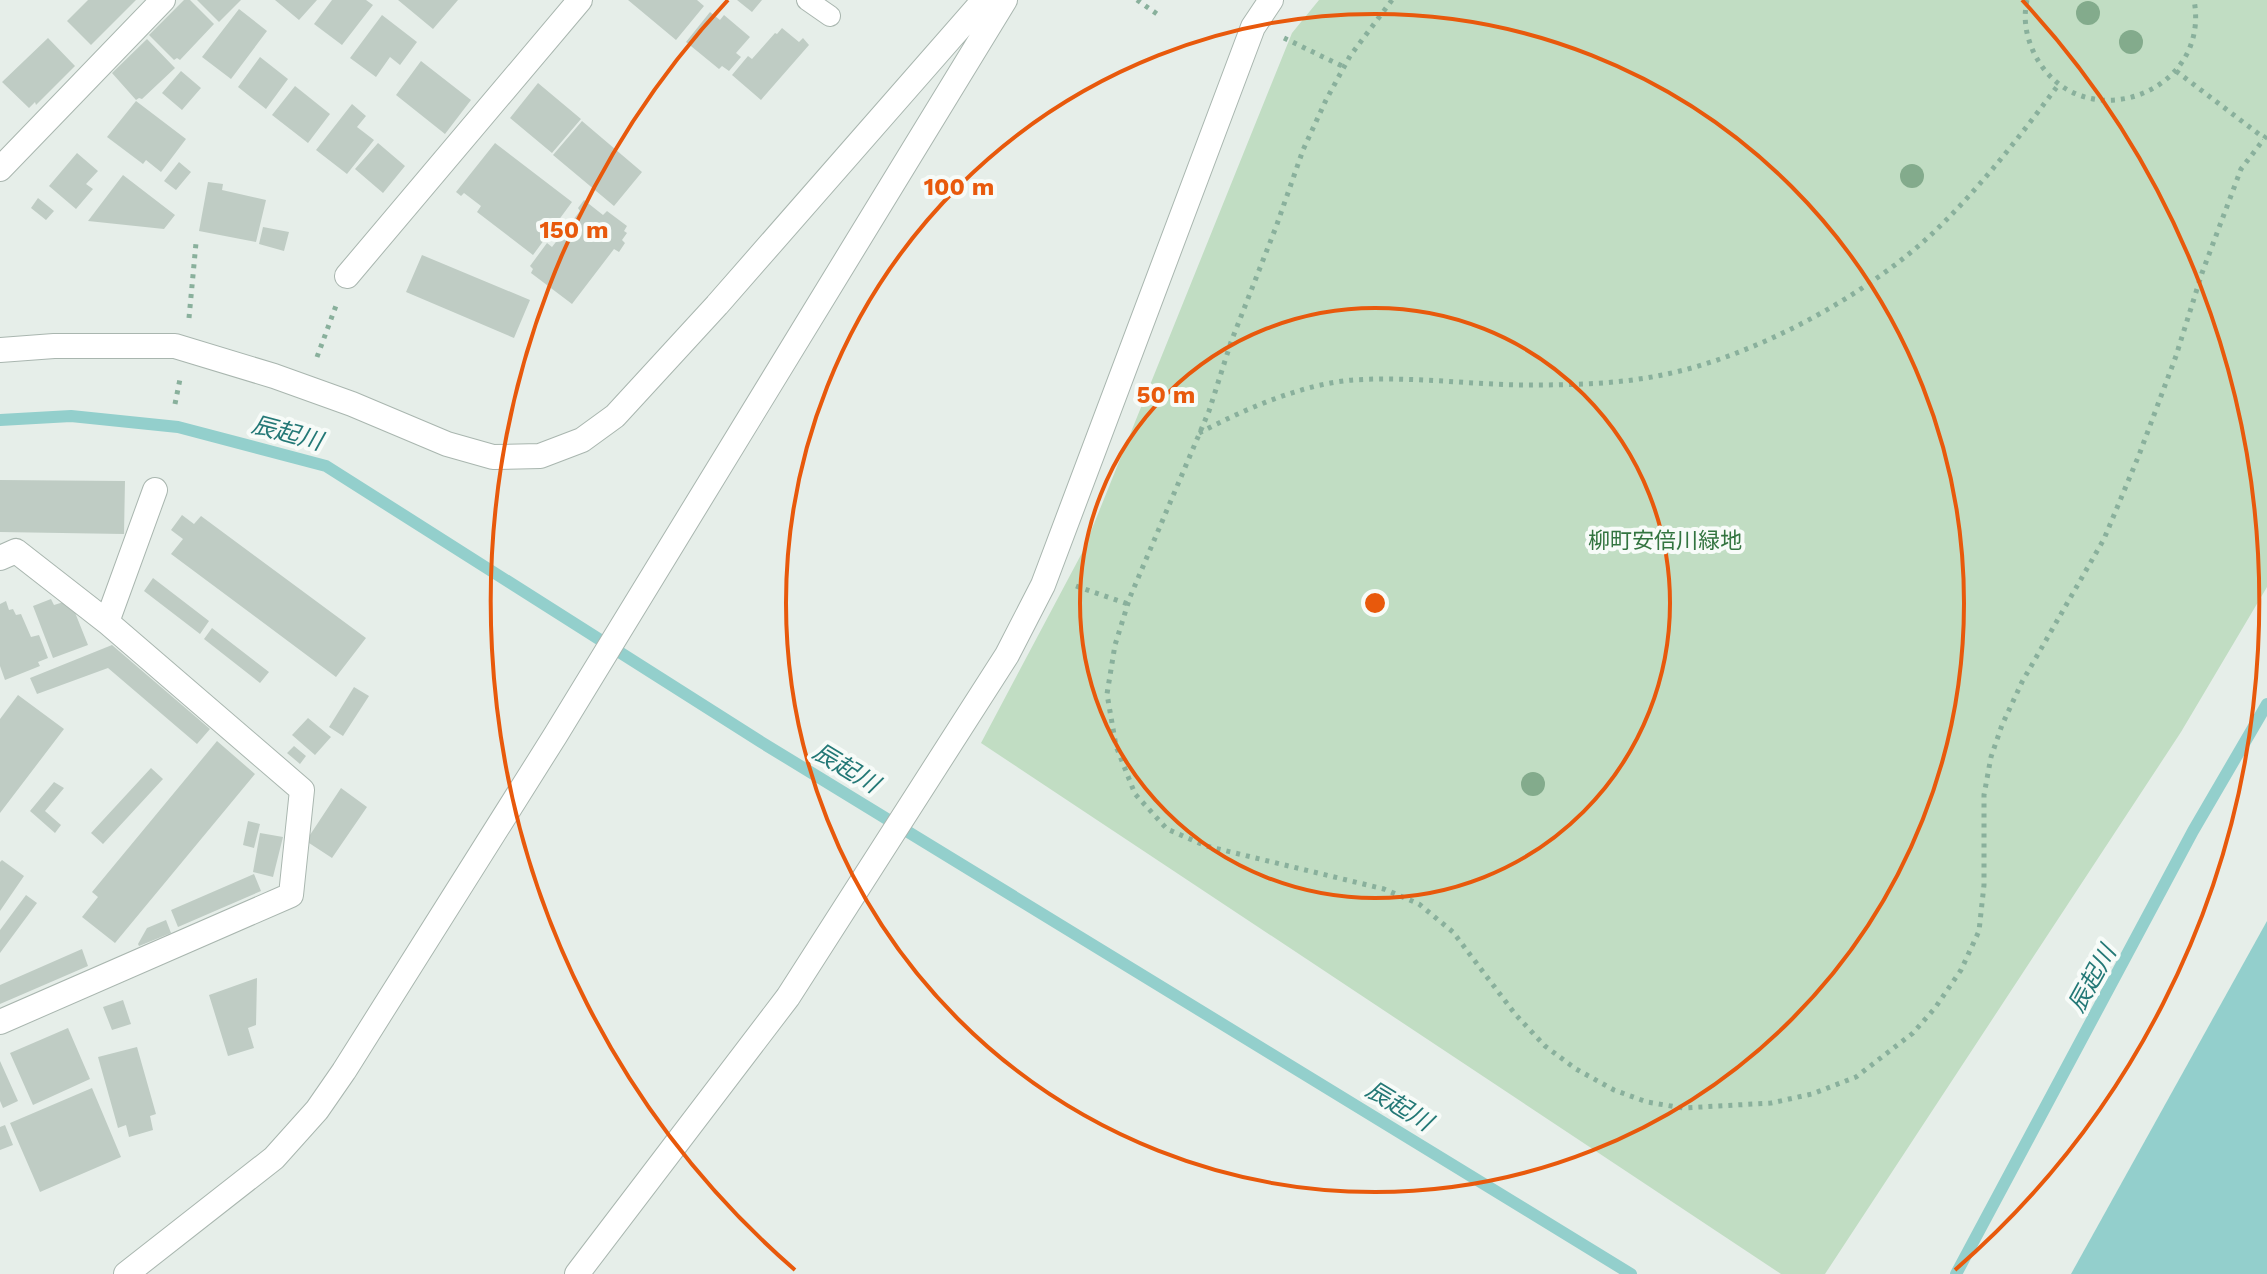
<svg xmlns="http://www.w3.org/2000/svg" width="2267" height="1274" font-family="'Work Sans','Noto Sans JP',sans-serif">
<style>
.green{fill:#c1ddc3}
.water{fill:#93cfcc}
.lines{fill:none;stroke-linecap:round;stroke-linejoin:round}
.stream{stroke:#93cfcc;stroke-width:12}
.building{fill:#bfccc4}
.lane-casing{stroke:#a9b6af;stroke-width:22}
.street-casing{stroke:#a9b6af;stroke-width:26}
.path{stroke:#89b09c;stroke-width:5;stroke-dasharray:4 6;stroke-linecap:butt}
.lane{stroke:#fff;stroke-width:20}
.street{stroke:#fff;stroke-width:24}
.tree{fill:#83ab8c}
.ring{fill:none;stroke:#e8590c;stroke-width:4}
.labels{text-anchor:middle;stroke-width:8;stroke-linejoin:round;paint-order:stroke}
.park-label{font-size:22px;fill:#32743f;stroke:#f7fbf8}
.water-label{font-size:24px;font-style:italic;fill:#237876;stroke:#f7fbf8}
.centre{fill:#e8590c;stroke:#f7fbf8;stroke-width:4}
.ring-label{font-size:24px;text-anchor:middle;font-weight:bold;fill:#e8590c;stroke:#f7fbf8;stroke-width:8;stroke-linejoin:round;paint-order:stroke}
</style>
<rect width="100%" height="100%" fill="#e6eee9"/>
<path class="green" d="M 1319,0 L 2267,0 L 2267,587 L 2181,732 L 1825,1274 L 1781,1274 L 981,743 L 1083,551 L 1292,33 Z"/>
<path class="water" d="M 2267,921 L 2267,1274 L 2071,1274 Z"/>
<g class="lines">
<path class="stream" d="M 0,420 L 71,416 L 178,427 L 326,466 L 761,742 L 1631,1274
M 1956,1274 L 2193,831 L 2267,704"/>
</g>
<path class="building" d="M 88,0 L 136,0 L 91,45 L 67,21 Z
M 184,0 L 190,0 L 214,24 L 180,60 L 177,58 L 174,60 L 149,35 Z
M 197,0 L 241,0 L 219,22 Z
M 275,0 L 317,0 L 299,20 Z
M 332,0 L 366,0 L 373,5 L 342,45 L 314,24 Z
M 398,0 L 458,0 L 433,29 Z
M 628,0 L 697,0 L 704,6 L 676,40 Z
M 737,0 L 762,0 L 752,12 Z
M 239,9 L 267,31 L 231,79 L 202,57 Z
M 710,12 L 720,20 L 724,15 L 750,37 L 736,53 L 741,57 L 729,71 L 722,66 L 719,69 L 686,42 Z
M 382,15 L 417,42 L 400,65 L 390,57 L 376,77 L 350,58 Z
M 782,28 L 799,42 L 803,38 L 809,45 L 761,100 L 732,75 L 748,56 L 752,59 L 775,33 L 777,34 Z
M 48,38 L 75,66 L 36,105 L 35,102 L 29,108 L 2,82 Z
M 147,39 L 175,68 L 142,99 L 139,98 L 136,100 L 112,73 Z
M 260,57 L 288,79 L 266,109 L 238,87 Z
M 421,61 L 471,100 L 445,134 L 396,95 Z
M 181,71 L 201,88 L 182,110 L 162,93 Z
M 538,83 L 581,119 L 552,153 L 510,118 Z
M 295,86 L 330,114 L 308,143 L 272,115 Z
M 136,101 L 186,139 L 161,172 L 146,160 L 143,164 L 107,137 Z
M 352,104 L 366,116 L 357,127 L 374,140 L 347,174 L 316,150 Z
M 582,121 L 642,172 L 614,206 L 553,155 Z
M 378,143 L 405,166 L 383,193 L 355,169 Z
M 495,143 L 572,202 L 533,255 L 477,212 L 481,206 L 464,193 L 461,196 L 456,192 Z
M 77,153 L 98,171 L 86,184 L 93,189 L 76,209 L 49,186 Z
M 179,162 L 191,172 L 176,190 L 164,181 Z
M 123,175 L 175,215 L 164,229 L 88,221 Z
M 208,182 L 223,184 L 222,190 L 266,200 L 256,242 L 199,231 Z
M 38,198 L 54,211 L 46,220 L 31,208 Z
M 584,200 L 603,215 L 607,211 L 627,226 L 624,231 L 627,233 L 622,240 L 625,243 L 619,252 L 614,249 L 572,304 L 531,273 L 533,269 L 530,266 L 547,243 L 552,247 L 580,211 L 578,208 Z
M 263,227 L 289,232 L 284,251 L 259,244 Z
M 422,255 L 530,300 L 514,338 L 406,292 Z
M 0,480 L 125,481 L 124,534 L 0,532 Z
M 182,515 L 194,524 L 201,516 L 366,638 L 336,677 L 171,554 L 183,539 L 171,530 Z
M 153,578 L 209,621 L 200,634 L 144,591 Z
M 51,599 L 54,605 L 70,600 L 88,645 L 53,658 L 33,606 Z
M 6,601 L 9,610 L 13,609 L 16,615 L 21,614 L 31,637 L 39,635 L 48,658 L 38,662 L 40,666 L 5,680 L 0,666 L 0,604 Z
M 212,628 L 269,672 L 260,683 L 204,639 Z
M 112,645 L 210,729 L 197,744 L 108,668 L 37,694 L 30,678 Z
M 354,687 L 369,696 L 343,736 L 329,727 Z
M 18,695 L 64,729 L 0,813 L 0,719 Z
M 308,718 L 331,737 L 315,755 L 292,735 Z
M 217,741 L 255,774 L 115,943 L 82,917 L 98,897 L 92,892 Z
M 294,746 L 306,756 L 300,764 L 287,753 Z
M 151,768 L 163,779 L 103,844 L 91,833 Z
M 54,782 L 64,788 L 45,811 L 61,825 L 55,833 L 30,811 Z
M 341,788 L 367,807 L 332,858 L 306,841 Z
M 248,821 L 260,824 L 254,848 L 243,845 Z
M 260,833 L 283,837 L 273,877 L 253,872 Z
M 2,860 L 24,876 L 0,911 L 0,862 Z
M 254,874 L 261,891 L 178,927 L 171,910 Z
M 26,895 L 37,903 L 0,953 L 0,930 Z
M 166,920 L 171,933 L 139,946 L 138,944 L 147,928 Z
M 82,949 L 88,966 L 0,1004 L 0,985 Z
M 257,978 L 256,1025 L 248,1028 L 254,1048 L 228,1056 L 209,995 Z
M 123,1000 L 131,1024 L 112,1030 L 103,1007 Z
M 68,1028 L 90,1079 L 33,1105 L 10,1053 Z
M 137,1047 L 156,1114 L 150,1116 L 153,1130 L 129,1137 L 126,1125 L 118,1128 L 98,1057 Z
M 0,1061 L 18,1101 L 3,1108 L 0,1101 Z
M 92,1088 L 121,1157 L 40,1192 L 10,1123 Z
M 5,1125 L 13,1145 L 0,1150 L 0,1127 Z"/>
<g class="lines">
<g class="lane-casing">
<path id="lane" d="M 807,0 L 830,16"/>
</g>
<g class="street-casing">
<path id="street" d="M 0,169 L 163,0
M 347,276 L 580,0
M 0,350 L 54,346 L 175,346 L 274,376 L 352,404 L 447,444 L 493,457 L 540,456 L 582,440 L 615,416 L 717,305 L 984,0
M 0,558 L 16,551 L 107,622 L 302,790 L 291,895 L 0,1022
M 107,622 L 155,490
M 126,1274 L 274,1158 L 317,1110 L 344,1071 L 555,736 L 1005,0
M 577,1274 L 788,997 L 1007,655 L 1043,585 L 1253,27 L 1271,0"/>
</g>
<path class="path" d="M 1137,0 L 1160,16
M 1392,0 L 1350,56 L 1326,100 L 1303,150 L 1276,227 L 1231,342 L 1209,411 L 1130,597 L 1115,645 L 1107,694 L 1116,746 L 1135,794 L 1167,829 L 1206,846 L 1384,889 L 1419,904 L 1453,932 L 1515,1014 L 1545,1046 L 1576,1069 L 1614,1090 L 1647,1102 L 1683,1108 L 1771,1103 L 1812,1094 L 1856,1077 L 1913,1033 L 1935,1008 L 1961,970 L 1979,931 L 1984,885 L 1984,795 L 1991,757 L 2002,725 L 2022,682 L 2104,539 L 2139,455 L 2176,356 L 2202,273 L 2241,169 L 2267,135
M 2027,0 C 2023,19 2026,36 2034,53 C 2077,141 2212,96 2194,0
M 1284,38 L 1344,67
M 2176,71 L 2264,138
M 189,318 L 196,243
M 317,357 L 337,303
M 175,404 L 180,379
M 1199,433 C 1245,409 1302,384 1353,380 C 1412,376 1471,385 1529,385 C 1573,385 1619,384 1662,375 C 1754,357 1866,296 1934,232 C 1980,188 2021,135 2059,84
M 1076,586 L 1128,604"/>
<use href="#lane" class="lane"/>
<use href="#street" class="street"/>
</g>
<g class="tree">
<circle cx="2088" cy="13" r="12"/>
<circle cx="2131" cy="42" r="12"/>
<circle cx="1912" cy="176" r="12"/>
<circle cx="1533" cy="784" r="12"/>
</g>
<g class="ring">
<circle cx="1375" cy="603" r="295"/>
<circle cx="1375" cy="603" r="589"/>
<path d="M795 1270A884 884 0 0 1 728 0M2022 0A884 884 0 0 1 1955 1270"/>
</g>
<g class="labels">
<g class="park-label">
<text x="1665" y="548">柳町安倍川緑地</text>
</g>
<g class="water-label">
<text transform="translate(287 433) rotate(15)" y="8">辰起川</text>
<text transform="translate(846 768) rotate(31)" y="8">辰起川</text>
<text transform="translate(2092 979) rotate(-61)" y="8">辰起川</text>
<text transform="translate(1399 1106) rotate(31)" y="8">辰起川</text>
</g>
</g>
<circle cx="1375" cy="603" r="12" class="centre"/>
<g class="ring-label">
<text x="959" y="195">100 m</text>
<text x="574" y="238">150 m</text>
<text x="1166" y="403">50 m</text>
</g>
</svg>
